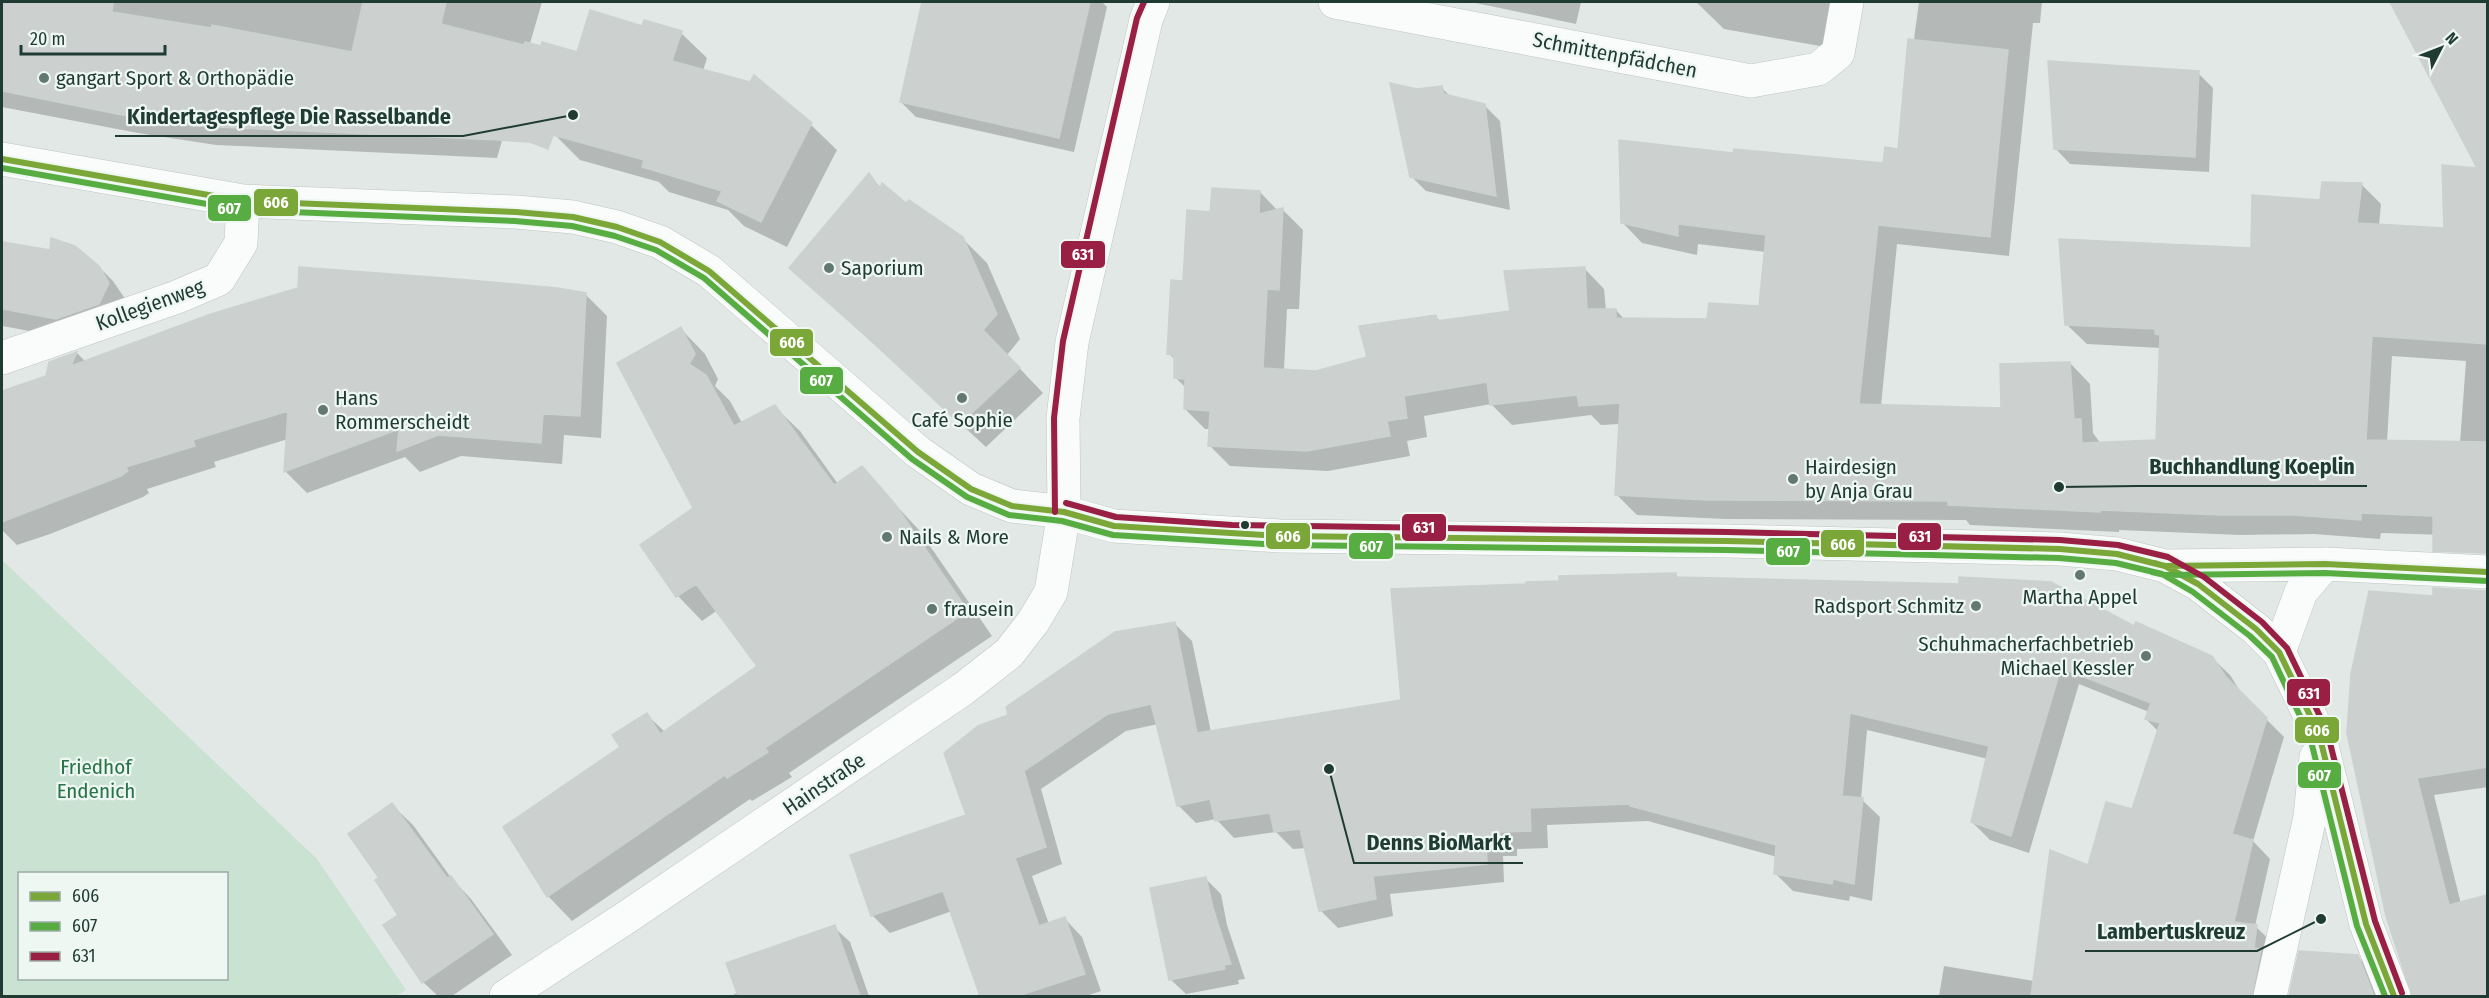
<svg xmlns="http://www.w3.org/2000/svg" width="2489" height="998" font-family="'Fira Sans Condensed',sans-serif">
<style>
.green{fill:#c9e2d2;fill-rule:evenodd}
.shadow{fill:#0003;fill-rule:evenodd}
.building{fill:#ccd1cf;stroke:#cad1ce;stroke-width:1.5}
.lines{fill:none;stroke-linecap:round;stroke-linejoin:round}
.street-casing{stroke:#bec5c2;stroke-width:34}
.street{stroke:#fafcfb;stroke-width:33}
.bus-1-casing{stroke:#eff7f3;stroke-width:10}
.bus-2-casing{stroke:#eff7f3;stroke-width:10}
.bus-3-casing{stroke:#eff7f3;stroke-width:10}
.bus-1{stroke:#7ba638;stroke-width:6}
.bus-2{stroke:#58ad42;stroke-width:6}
.bus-3{stroke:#991f44;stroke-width:6}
.poi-dot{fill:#637872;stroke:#eff7f3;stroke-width:2}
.bus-dot{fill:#1f3b34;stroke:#eff7f3;stroke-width:2}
.labels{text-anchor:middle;stroke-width:4.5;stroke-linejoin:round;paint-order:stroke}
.street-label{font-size:21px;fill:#1f3b34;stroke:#eff7f3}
.poi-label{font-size:21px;fill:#1f3b34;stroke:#eff7f3;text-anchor:start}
.park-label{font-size:21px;fill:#287347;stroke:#eff7f3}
.leader{fill:none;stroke:#1f3b34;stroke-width:2}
.callout-dot{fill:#1f3b34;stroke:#eff7f3;stroke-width:2}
.callout-label{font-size:22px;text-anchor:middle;font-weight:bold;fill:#1f3b34;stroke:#eff7f3;stroke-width:4.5;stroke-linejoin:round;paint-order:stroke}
.line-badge{stroke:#eff7f3;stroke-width:2}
.badge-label{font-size:16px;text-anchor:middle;font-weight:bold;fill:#fff}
</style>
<rect width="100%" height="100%" fill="#e1e8e5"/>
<path class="green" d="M 2,560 L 317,859 L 406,990 L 396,996 L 2,996 ZM 20,874 L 226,874 L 226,978 L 20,978 Z"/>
<path class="shadow" d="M 2,2 L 542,2 L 497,158 L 216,145 L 138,133 L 2,107 Z
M 923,2 L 1102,2 L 1107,7 L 1074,152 L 916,117 L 901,102 Z
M 1471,2 L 1581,2 L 1576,24 Z
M 1696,2 L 1848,2 L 1825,47 L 1724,29 Z
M 1919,2 L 2042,2 L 2040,23 L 2033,23 L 2009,256 L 1897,244 L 1881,406 L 2003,410 L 2070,363 L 2090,384 L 2093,433 L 2101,444 L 2158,442 L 2161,348 L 2087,344 L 2066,324 L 2252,249 L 2321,202 L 2361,184 L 2381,204 L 2379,225 L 2445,230 L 2479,169 L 2392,2 L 2488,2 L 2488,546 L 2454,544 L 2446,535 L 2381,533 L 2380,539 L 2314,534 L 2240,535 L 2119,530 L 2119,532 L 1970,525 L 1966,520 L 1726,519 L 1637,515 L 1617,495 L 1620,424 L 1601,425 L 1591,415 L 1512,425 L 1491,404 L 1424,416 L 1427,437 L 1407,441 L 1410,456 L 1328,471 L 1230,466 L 1210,446 L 1211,429 L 1205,429 L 1185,409 L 1186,388 L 1175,377 L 1176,360 L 1169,354 L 1212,214 L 1260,192 L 1278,211 L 1283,210 L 1303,230 L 1299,309 L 1287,309 L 1284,370 L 1316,372 L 1369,358 L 1436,317 L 1441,322 L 1512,312 L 1584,268 L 1604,289 L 1606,310 L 1616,310 L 1625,320 L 1709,320 L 1760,307 L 1766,252 L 1698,244 L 1697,255 L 1642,243 L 1622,222 L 1735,154 L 1884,165 L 1899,150 ZM 2392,356 L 2466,361 L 2460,443 L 2387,442 Z
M 643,28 L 681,33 L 707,58 L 703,71 L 811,125 L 837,150 L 787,247 L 744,226 L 728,210 L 669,192 L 659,182 L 580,160 L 554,134 Z
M 2198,73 L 2213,88 L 2209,172 L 2070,164 L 2055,148 Z
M 1442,88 L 1452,98 L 1484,105 L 1500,121 L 1510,210 L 1426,191 L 1411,176 L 1417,90 Z
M 869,175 L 882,189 L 962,238 L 987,263 L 1020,339 L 1007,355 L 1043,393 L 986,447 L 791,268 Z
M 2,243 L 51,252 L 74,247 L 91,259 L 113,281 L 130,306 L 79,340 L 2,326 Z
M 585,294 L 607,316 L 601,438 L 564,435 L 562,464 L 461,456 L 420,472 L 405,457 L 307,493 L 285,471 L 288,439 L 214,462 L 216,467 L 147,489 L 149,493 L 143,497 L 50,534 L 17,545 L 2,530 L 2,393 L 47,377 L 50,363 L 77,353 L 86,362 Z
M 681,329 L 705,354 L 718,379 L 715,386 L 730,401 L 742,423 L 775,407 L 800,431 L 838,484 L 861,468 L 919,530 L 992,636 L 789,773 L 792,777 L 752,801 L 750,799 L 572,921 L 548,896 L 623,748 L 647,715 L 665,732 L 759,666 L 718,610 L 702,621 L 678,596 L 642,545 L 695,509 Z
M 1675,574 L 1679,579 L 2135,628 L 2211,657 L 2230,675 L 2243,696 L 2284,737 L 2253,841 L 2270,859 L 2255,926 L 2274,944 L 2272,996 L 1939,996 L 1944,966 L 2034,981 L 2089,867 L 2133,811 L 2159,732 L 2146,719 L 2149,712 L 2079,684 L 2029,853 L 1990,840 L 1972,822 L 1988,759 L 1867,730 L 1861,799 L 1880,817 L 1872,901 L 1850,896 L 1849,901 L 1793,891 L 1775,873 L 1777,857 L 1648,821 L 1547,825 L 1548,848 L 1517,849 L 1517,856 L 1503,856 L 1504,882 L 1390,894 L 1393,916 L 1338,928 L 1320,910 L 1306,848 L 1293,849 L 1276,832 L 1234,838 L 1216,819 L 1196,823 L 1178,805 L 1158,724 L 1126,731 L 1041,789 L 1062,864 L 1032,876 L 1049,924 L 1065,919 L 1082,937 L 1101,991 L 1086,996 L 982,996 L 952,911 L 890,933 L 872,915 L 968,816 L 1010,716 L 1174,623 L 1192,641 L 1211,732 L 1403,702 L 1528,586 Z
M 2434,590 L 2488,591 L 2488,787 L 2434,795 L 2461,904 L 2478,899 L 2488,909 L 2488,996 L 2414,996 L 2387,916 Z
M 392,805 L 413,825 L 452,879 L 471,899 L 512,955 L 452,996 L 438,996 L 423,982 L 400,915 Z
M 1206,879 L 1221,894 L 1227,925 L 1245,979 L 1238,980 L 1239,984 L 1186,994 L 1170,979 Z
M 834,927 L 850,942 L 869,996 L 732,996 Z
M 2300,953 L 2357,956 L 2375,974 L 2384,996 L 2291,996 Z"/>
<path class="building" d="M 2,2 L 113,2 L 112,12 L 211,28 L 212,25 L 352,52 L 363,2 L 446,2 L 441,24 L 524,45 L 525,42 L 541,46 L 542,42 L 577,52 L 590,10 L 642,26 L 644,20 L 682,31 L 672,61 L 750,82 L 754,75 L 812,123 L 761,222 L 717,201 L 722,191 L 642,167 L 644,160 L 553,135 L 548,149 L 530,142 L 498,140 L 195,126 L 117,114 L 2,91 Z
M 922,2 L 1090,2 L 1059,138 L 900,102 Z
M 2390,2 L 2487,2 L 2487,344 L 2372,336 L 2366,440 L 2487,442 L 2487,553 L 2433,551 L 2433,516 L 2361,513 L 2361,520 L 2293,515 L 2219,515 L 2100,510 L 2100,512 L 1948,505 L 1948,501 L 1705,500 L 1615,495 L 1620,403 L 1579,406 L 1577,395 L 1490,405 L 1487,382 L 1404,396 L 1407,418 L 1387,421 L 1390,436 L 1307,451 L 1208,446 L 1210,411 L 1184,409 L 1185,379 L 1174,378 L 1174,355 L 1167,354 L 1171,280 L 1183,281 L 1187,210 L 1210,212 L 1212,188 L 1260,191 L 1259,214 L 1283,208 L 1279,290 L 1267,289 L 1263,368 L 1316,371 L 1367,357 L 1359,326 L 1436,315 L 1437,321 L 1510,311 L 1504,271 L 1585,267 L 1587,309 L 1616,309 L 1616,318 L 1707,319 L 1709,303 L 1759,306 L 1766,235 L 1678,224 L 1678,236 L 1621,223 L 1619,140 L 1733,153 L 1734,149 L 1883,163 L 1885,147 L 1898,149 L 1908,39 L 2008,50 L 1990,237 L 1878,225 L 1859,404 L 2001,408 L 2000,364 L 2070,362 L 2074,419 L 2081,419 L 2082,443 L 2156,440 L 2160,335 L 2155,334 L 2155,329 L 2065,325 L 2059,239 L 2251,248 L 2252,195 L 2320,200 L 2322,182 L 2362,183 L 2357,223 L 2444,228 L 2442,165 L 2477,168 Z
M 2048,61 L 2199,71 L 2195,157 L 2054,149 Z
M 1390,83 L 1417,89 L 1442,86 L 1444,94 L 1485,104 L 1496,196 L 1410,177 Z
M 869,173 L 880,189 L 882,183 L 906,203 L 909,200 L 963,237 L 997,314 L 983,330 L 1020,368 L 960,424 L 875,344 L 789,268 Z
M 51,238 L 75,246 L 99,266 L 109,283 L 99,304 L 56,319 L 2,309 L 2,242 L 50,250 Z
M 299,267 L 457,279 L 557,288 L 586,293 L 580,416 L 543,414 L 541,443 L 438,435 L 397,451 L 399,429 L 284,472 L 288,411 L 193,440 L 195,446 L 126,467 L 128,471 L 121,476 L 2,522 L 2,391 L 46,376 L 49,362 L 77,352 L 71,366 L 211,314 L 298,288 Z
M 681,327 L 695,354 L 689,364 L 706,375 L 734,426 L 775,405 L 834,485 L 862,466 L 895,504 L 968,611 L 765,748 L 768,752 L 727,778 L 725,775 L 547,897 L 503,827 L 620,747 L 612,735 L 647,713 L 660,734 L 757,666 L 696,584 L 676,597 L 640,545 L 693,508 L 617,363 Z
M 1676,573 L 1676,577 L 1959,584 L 1959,577 L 2051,582 L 2134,626 L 2136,622 L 2212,656 L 2226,677 L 2267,718 L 2232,834 L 2253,840 L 2234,922 L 2257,925 L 2254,948 L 2261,949 L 2252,996 L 2031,996 L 2050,850 L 2088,865 L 2106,802 L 2132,809 L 2160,723 L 2145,719 L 2151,703 L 2061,668 L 2011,836 L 1971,822 L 1989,746 L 1850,713 L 1842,796 L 1863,798 L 1854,884 L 1833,879 L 1832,884 L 1774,874 L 1776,845 L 1630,806 L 1630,804 L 1530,808 L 1531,831 L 1500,832 L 1500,839 L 1486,839 L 1487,864 L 1373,876 L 1376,899 L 1319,911 L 1300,829 L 1274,832 L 1270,813 L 1215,821 L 1210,799 L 1177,806 L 1151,704 L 1108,714 L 1024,771 L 1046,847 L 1015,858 L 1039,926 L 1065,917 L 1085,974 L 1018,996 L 980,996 L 943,891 L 871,916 L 850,855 L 966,815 L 944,753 L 978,726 L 1008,715 L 1006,707 L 1115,632 L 1175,622 L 1197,733 L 1401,700 L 1391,589 L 1526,584 L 1526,582 L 1559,581 L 1559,576 Z
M 2433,588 L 2487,591 L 2487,767 L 2417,778 L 2449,905 L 2487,895 L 2487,996 L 2412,996 L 2386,916 L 2347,733 L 2351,674 L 2369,591 L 2433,596 Z
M 392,803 L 447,878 L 451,876 L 493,934 L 422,983 L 383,925 L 398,915 L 375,880 L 379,878 L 348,834 Z
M 1206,877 L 1213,908 L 1231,964 L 1224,965 L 1225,969 L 1169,980 L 1150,888 Z
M 835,925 L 860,996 L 738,996 L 726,963 Z
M 2299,951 L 2358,955 L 2374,996 L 2289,996 Z"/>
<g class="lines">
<g class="street-casing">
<path id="street" d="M 1335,2 L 1751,81 L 1818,69 L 1838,53 L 1847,2
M 2,159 L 243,201 L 516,212 L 573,217 L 617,227 L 660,242 L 709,271 L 918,452 L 971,489 L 1012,506 L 1064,512 L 1114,526 L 1280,536 L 1727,541 L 2060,549 L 2117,554 L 2165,566 L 2325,564 L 2488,572
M 2,358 L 177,297 L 219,279 L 241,243 L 243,201
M 2165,566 L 2198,584 L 2256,629 L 2279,652 L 2319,734 L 2366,924 L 2394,996
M 2279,652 L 2301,592 L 2325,564
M 506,996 L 627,917 L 963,689 L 1009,653 L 1033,622 L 1051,592 L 1064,512 L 1063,418 L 1072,342 L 1146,20 L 1153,2
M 2270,996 L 2310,817 L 2316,757"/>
</g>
<use href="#street" class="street"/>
<g class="bus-1-casing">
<path id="bus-1" d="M 2,159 L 243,201 L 516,212 L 573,217 L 617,227 L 660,242 L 709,271 L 918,452 L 971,489 L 1012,506 L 1064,512 L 1114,526 L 1280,536 L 1727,541 L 2060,549 L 2117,554 L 2165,566 L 2198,584 L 2256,629 L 2279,652 L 2319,734 L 2366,924 L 2394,996
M 2155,563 L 2165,566 L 2325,564 L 2488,572"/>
</g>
<g class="bus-2-casing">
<path id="bus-2" d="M 2,168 L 241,210 L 515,221 L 572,226 L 615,236 L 656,250 L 704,278 L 912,459 L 967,497 L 1009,515 L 1062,521 L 1113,535 L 1280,545 L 1727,550 L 2059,558 L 2116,563 L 2162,574 L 2193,592 L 2250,636 L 2272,657 L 2310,737 L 2357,926 L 2385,996
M 2152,572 L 2165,575 L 2325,573 L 2488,581"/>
</g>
<g class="bus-3-casing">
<path id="bus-3" d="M 1066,503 L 1116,517 L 1232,525 L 1727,532 L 2060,540 L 2118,545 L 2168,557 L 2204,577 L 2262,622 L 2287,648 L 2327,731 L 2375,921 L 2402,993
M 1055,512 L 1054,418 L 1063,341 L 1137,18 L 1144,2"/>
</g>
<use href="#bus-1" class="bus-1"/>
<use href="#bus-2" class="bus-2"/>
<use href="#bus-3" class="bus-3"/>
</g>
<g class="poi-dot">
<circle cx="44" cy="78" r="6"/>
<circle cx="829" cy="268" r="6"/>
<circle cx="962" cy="398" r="6"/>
<circle cx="323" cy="410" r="6"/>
<circle cx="1793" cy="479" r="6"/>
<circle cx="887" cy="537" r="6"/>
<circle cx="2080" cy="575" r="6"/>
<circle cx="1976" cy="606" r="6"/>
<circle cx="932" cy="609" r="6"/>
<circle cx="2146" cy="656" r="6"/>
</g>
<circle class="bus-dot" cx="1245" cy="525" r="5"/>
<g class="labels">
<g class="street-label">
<text transform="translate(1615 55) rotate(11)" y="7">Schmittenpfädchen</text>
<text transform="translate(150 305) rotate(-20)" y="7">Kollegienweg</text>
<text transform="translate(824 784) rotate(-34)" y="7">Hainstraße</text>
</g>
<g class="poi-label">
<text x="56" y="85">gangart Sport &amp; Orthopädie</text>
<text x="841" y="275">Saporium</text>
<text x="335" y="405">Hans<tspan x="335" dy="24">Rommerscheidt</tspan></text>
<text x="962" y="427" text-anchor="middle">Café Sophie</text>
<text x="1805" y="474">Hairdesign<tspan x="1805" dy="24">by Anja Grau</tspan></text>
<text x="899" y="544">Nails &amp; More</text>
<text x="2080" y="604" text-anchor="middle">Martha Appel</text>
<text x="1964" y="613" text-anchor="end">Radsport Schmitz</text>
<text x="944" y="616">frausein</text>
<text x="2134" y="651" text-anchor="end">Schuhmacherfachbetrieb<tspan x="2134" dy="24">Michael Kessler</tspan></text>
</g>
<g class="park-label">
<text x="96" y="774">Friedhof<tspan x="96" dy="24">Endenich</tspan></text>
</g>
</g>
<path class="leader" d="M573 115L463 136H115M2059 487L2137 486H2367M1329 769L1354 863H1523M2321 919L2257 951H2085"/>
<g class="callout-dot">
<circle cx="573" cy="115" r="6"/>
<circle cx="2059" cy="487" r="6"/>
<circle cx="1329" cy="769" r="6"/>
<circle cx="2321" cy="919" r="6"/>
</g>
<g class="callout-label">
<text x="289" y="124">Kindertagespflege Die Rasselbande</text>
<text x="2252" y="474">Buchhandlung Koeplin</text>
<text x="1439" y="850">Denns BioMarkt</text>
<text x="2171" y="939">Lambertuskreuz</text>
</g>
<g class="line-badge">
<rect x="253" y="188" width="46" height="29" rx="6" fill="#7ba638"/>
<rect x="207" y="194" width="45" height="28" rx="6" fill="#58ad42"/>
<rect x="1060" y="240" width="46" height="29" rx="6" fill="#991f44"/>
<rect x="769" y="328" width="45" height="29" rx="6" fill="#7ba638"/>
<rect x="799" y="366" width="45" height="29" rx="6" fill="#58ad42"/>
<rect x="1401" y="513" width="46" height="29" rx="6" fill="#991f44"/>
<rect x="1265" y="522" width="46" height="28" rx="6" fill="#7ba638"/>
<rect x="1897" y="522" width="45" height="29" rx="6" fill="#991f44"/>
<rect x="1820" y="529" width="45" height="29" rx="6" fill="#7ba638"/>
<rect x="1348" y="532" width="46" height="28" rx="6" fill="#58ad42"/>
<rect x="1765" y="537" width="46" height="29" rx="6" fill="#58ad42"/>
<rect x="2286" y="678" width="45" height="29" rx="6" fill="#991f44"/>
<rect x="2294" y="716" width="46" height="28" rx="6" fill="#7ba638"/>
<rect x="2297" y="761" width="45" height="28" rx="6" fill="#58ad42"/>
</g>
<g class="badge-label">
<text x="276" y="208">606</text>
<text x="229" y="214">607</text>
<text x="1083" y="260">631</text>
<text x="792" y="348">606</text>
<text x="821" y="386">607</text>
<text x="1424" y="533">631</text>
<text x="1288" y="542">606</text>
<text x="1920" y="542">631</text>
<text x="1843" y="550">606</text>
<text x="1371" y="552">607</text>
<text x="1788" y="557">607</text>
<text x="2309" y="699">631</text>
<text x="2317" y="736">606</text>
<text x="2319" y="781">607</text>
</g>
<rect width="2489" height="998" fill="none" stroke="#1f3b34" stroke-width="6"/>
<rect x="18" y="872" width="210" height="108" fill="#eff7f3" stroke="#9caca7" stroke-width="1.5"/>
<rect x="30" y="892" width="30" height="9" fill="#7ba638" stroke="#9caca7" stroke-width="1.5"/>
<text x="72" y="902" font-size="18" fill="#1f3b34">606</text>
<rect x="30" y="922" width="30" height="9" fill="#58ad42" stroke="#9caca7" stroke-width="1.5"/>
<text x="72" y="932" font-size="18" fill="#1f3b34">607</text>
<rect x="30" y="952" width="30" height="9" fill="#991f44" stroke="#9caca7" stroke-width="1.5"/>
<text x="72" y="962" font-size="18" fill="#1f3b34">631</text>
<g transform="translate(2441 48) rotate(48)" stroke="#eff7f3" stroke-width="4.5" paint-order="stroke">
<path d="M0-4.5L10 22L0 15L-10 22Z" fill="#1f3b34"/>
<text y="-9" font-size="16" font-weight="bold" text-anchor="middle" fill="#1f3b34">N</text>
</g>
<path d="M21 45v9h144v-9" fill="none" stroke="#1f3b34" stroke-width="3"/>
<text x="30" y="45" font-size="18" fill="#1f3b34" stroke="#eff7f3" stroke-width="4.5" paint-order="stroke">20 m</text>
</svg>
